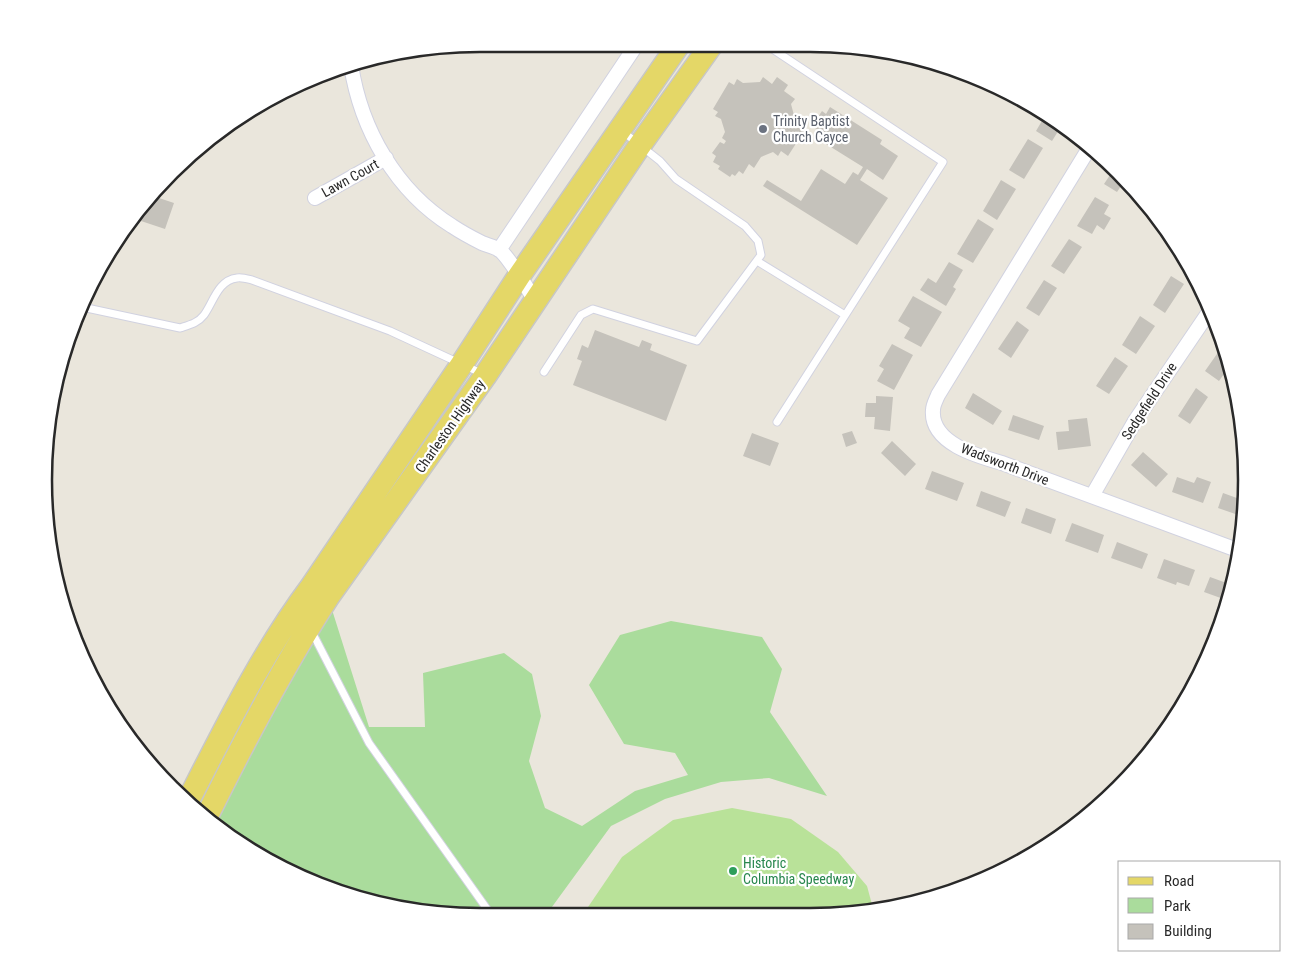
<svg xmlns="http://www.w3.org/2000/svg" width="1291" height="961" font-family="'Roboto Condensed',sans-serif">
<style>
.green{fill:#aadc9c}
.pitch{fill:#b9e299}
.building{fill:#c5c2bb}
.lines{fill:none;stroke-linecap:round;stroke-linejoin:round}
.lane-casing{stroke:#d1d2e0;stroke-width:9}
.street-casing{stroke:#d1d2e0;stroke-width:16}
.primary-casing{stroke:#c7c7c7;stroke-width:25}
.lane{stroke:#fff;stroke-width:7}
.street{stroke:#fff;stroke-width:14}
.primary{stroke:#e4d767;stroke-width:22}
.worship-dot{fill:#6b7280;stroke:#fff;stroke-width:2}
.leisure-dot{fill:#2e9e5b;stroke:#fff;stroke-width:2}
.labels{text-anchor:middle;stroke-width:4.5;stroke-linejoin:round;paint-order:stroke}
.worship-label{font-size:14px;fill:#5b616d;stroke:#fff;text-anchor:start}
.street-label{font-size:14px;fill:#292929;stroke:#fff}
.leisure-label{font-size:14px;fill:#27864d;stroke:#fff;text-anchor:start}
.rim{fill:none;stroke:#292929;stroke-width:2.5}
</style>
<rect width="100%" height="100%" fill="#eae6dc"/>
<path class="green" d="M 328,597 L 369,727 L 425,727 L 423,673 L 504,653 L 532,674 L 541,716 L 529,761 L 545,808 L 582,826 L 635,791 L 688,775 L 675,753 L 624,744 L 589,685 L 620,635 L 671,621 L 762,637 L 782,669 L 770,712 L 827,796 L 769,778 L 721,782 L 665,799 L 611,826 L 549,911 L 548,916 L 452,916 L 340,894 L 262,859 L 209,821 Z"/>
<path class="pitch" d="M 732,808 L 791,819 L 838,852 L 867,886 L 874,912 L 868,913 L 586,915 L 586,910 L 622,857 L 673,820 Z"/>
<path class="building" d="M 763,77 L 772,84 L 777,77 L 788,85 L 784,91 L 795,99 L 791,104 L 795,119 L 801,122 L 798,127 L 804,131 L 788,156 L 781,151 L 778,156 L 773,152 L 761,157 L 754,168 L 749,164 L 743,174 L 739,171 L 735,176 L 732,174 L 730,177 L 718,169 L 720,166 L 713,162 L 716,156 L 712,153 L 720,142 L 724,144 L 726,141 L 722,138 L 725,132 L 721,119 L 715,116 L 718,112 L 713,109 L 729,82 L 734,85 L 737,79 L 743,83 L 760,82 Z
M 830,107 L 882,140 L 880,144 L 898,156 L 883,180 L 867,169 L 860,180 L 888,198 L 857,245 L 763,186 L 767,180 L 801,201 L 821,169 L 845,184 L 853,172 L 858,175 L 863,167 L 818,139 L 822,133 L 812,126 L 822,111 L 826,114 Z
M 1046,114 L 1053,118 L 1062,125 L 1052,141 L 1036,131 Z
M 1028,139 L 1043,148 L 1024,179 L 1009,170 Z
M 1112,172 L 1123,183 L 1117,192 L 1104,184 Z
M 1001,180 L 1016,189 L 997,220 L 983,211 Z
M 150,195 L 174,203 L 165,229 L 135,219 Z
M 1095,197 L 1109,205 L 1104,214 L 1111,218 L 1104,230 L 1097,225 L 1092,234 L 1077,226 Z
M 978,219 L 994,229 L 973,263 L 957,254 Z
M 1069,239 L 1082,247 L 1064,274 L 1051,266 Z
M 949,262 L 963,270 L 953,287 L 956,289 L 946,306 L 920,290 L 928,278 L 936,283 Z
M 1171,276 L 1184,284 L 1165,313 L 1153,305 Z
M 1044,280 L 1057,288 L 1039,316 L 1026,308 Z
M 913,296 L 942,312 L 921,347 L 904,338 L 910,328 L 898,321 Z
M 1140,316 L 1155,326 L 1136,354 L 1122,345 Z
M 1017,321 L 1029,330 L 1011,358 L 998,349 Z
M 595,330 L 639,347 L 642,340 L 652,344 L 650,350 L 687,365 L 666,421 L 573,385 L 582,361 L 577,359 L 582,345 L 588,348 Z
M 892,344 L 913,355 L 894,390 L 877,381 L 884,369 L 879,366 Z
M 1224,344 L 1231,364 L 1219,381 L 1205,371 Z
M 1115,357 L 1128,366 L 1109,394 L 1096,386 Z
M 1196,388 L 1208,397 L 1190,424 L 1178,416 Z
M 973,393 L 1002,411 L 993,425 L 965,408 Z
M 876,396 L 893,397 L 890,431 L 874,429 L 875,417 L 865,417 L 866,403 L 876,403 Z
M 1013,415 L 1044,426 L 1039,440 L 1008,430 Z
M 1087,418 L 1091,446 L 1058,450 L 1056,432 L 1069,431 L 1068,420 Z
M 852,431 L 857,443 L 846,447 L 842,434 Z
M 752,433 L 779,443 L 770,466 L 743,456 Z
M 892,441 L 916,464 L 905,476 L 881,453 Z
M 1143,452 L 1168,474 L 1156,487 L 1131,465 Z
M 932,471 L 964,483 L 957,501 L 925,489 Z
M 1177,477 L 1194,483 L 1197,477 L 1211,482 L 1203,503 L 1172,492 Z
M 981,491 L 1011,502 L 1005,517 L 976,506 Z
M 1223,493 L 1245,501 L 1244,517 L 1218,508 Z
M 1026,508 L 1056,519 L 1051,534 L 1021,523 Z
M 1072,523 L 1104,535 L 1098,553 L 1065,541 Z
M 1117,542 L 1148,554 L 1142,569 L 1111,558 Z
M 1164,559 L 1195,570 L 1189,586 L 1177,582 L 1176,585 L 1157,578 Z
M 1210,577 L 1232,585 L 1229,601 L 1204,592 Z"/>
<g class="lines">
<g class="lane-casing">
<path id="lane" d="M 765,44 L 943,162 L 777,422
M 757,261 L 845,315
M 82,307 L 180,328 C 189,325 198,323 204,315 C 213,303 218,280 237,278 C 241,277 248,279 252,280 L 390,331 L 483,374
M 544,372 L 581,315 L 593,309 L 697,341 L 761,255 L 758,241 L 745,226 L 676,179 L 660,161 L 622,131
M 312,632 L 369,743 L 492,916"/>
</g>
<g class="street-casing">
<path id="street" d="M 351,65 C 361,130 396,191 452,226 C 461,232 472,238 482,243 C 487,245 495,247 500,250 C 512,261 525,286 535,300
M 1088,150 L 938,395 C 936,400 933,405 933,410 C 930,443 977,456 1002,463 L 1240,551
M 315,198 L 386,158
M 499,250 L 637,44
M 1092,496 L 1135,421 L 1211,309"/>
</g>
<g class="primary-casing">
<path id="primary" d="M 187,803 C 225,729 262,653 312,586 L 462,364 L 519,276 L 679,44
M 206,818 C 243,743 282,668 328,597 L 485,376 L 640,145 L 712,44"/>
</g>
<use href="#lane" class="lane"/>
<use href="#street" class="street"/>
<use href="#primary" class="primary"/>
</g>
<circle class="worship-dot" cx="763" cy="129" r="5"/>
<circle class="leisure-dot" cx="733" cy="871" r="5"/>
<g class="labels">
<g class="worship-label">
<text x="773" y="126">Trinity Baptist<tspan x="773" dy="16">Church Cayce</tspan></text>
</g>
<g class="street-label">
<text transform="translate(350 178) rotate(-29)" y="5">Lawn Court</text>
<text transform="translate(1149 401) rotate(-57)" y="5">Sedgefield Drive</text>
<text transform="translate(450 426) rotate(-55)" y="5">Charleston Highway</text>
<text transform="translate(1005 464) rotate(21)" y="5">Wadsworth Drive</text>
</g>
<g class="leisure-label">
<text x="743" y="868">Historic<tspan x="743" dy="16">Columbia Speedway</tspan></text>
</g>
</g>
<path d="M0 0H1291V961H0ZM480 52H810A428 428 0 0 1 1238 480V480A428 428 0 0 1 810 908H480A428 428 0 0 1 52 480V480A428 428 0 0 1 480 52Z" fill="#fff" fill-rule="evenodd"/>
<path class="rim" d="M480 52H810A428 428 0 0 1 1238 480V480A428 428 0 0 1 810 908H480A428 428 0 0 1 52 480V480A428 428 0 0 1 480 52Z"/>
<rect x="1118" y="861" width="162" height="90" fill="#ffffff" stroke="#a9a9a9"/>
<rect x="1128" y="877" width="25" height="8" fill="#e4d767" stroke="#a9a9a9"/>
<text x="1164" y="886" font-size="15" fill="#292929">Road</text>
<rect x="1128" y="898" width="25" height="15" fill="#aadc9c" stroke="#a9a9a9"/>
<text x="1164" y="911" font-size="15" fill="#292929">Park</text>
<rect x="1128" y="924" width="25" height="15" fill="#c5c2bb" stroke="#a9a9a9"/>
<text x="1164" y="936" font-size="15" fill="#292929">Building</text>
</svg>
